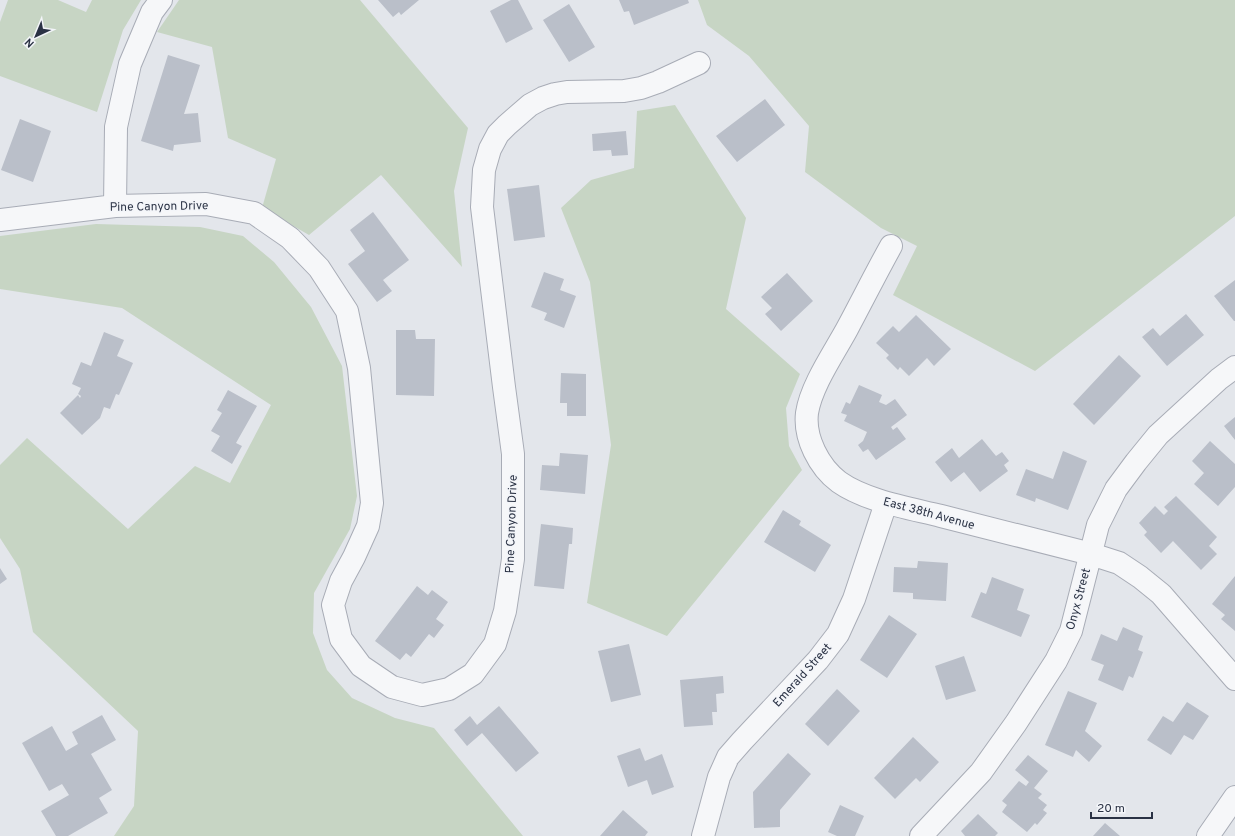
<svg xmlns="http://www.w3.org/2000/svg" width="1235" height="836" font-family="Overpass,sans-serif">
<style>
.green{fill:#c7d5c4}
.building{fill:#babfc9}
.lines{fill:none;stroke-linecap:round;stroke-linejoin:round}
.minor-casing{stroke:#a8acb6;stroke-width:24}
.minor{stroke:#f6f7f9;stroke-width:22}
.labels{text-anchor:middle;stroke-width:3;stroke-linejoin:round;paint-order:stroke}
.street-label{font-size:12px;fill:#2a3244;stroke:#f3f5f9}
</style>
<rect width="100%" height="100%" fill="#e3e6eb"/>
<path class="green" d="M 8,0 L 58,0 L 86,12 L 92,0 L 141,0 L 123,30 L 97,112 L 0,76 L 0,22 Z
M 179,0 L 360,0 L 468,128 L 454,191 L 462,267 L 381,175 L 309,235 L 262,208 L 276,159 L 228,138 L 212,47 L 157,32 Z
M 698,0 L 1235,0 L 1235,216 L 1035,371 L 893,295 L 917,246 L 881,228 L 805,172 L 809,126 L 749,56 L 707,25 Z
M 675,105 L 746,218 L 726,309 L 800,374 L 786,408 L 789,446 L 802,470 L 667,636 L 587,603 L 611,445 L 590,282 L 561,208 L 591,180 L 634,168 L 637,111 Z
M 96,224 L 200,227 L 243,236 L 274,262 L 311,307 L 342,366 L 357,496 L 350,529 L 314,593 L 313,633 L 327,670 L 352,698 L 395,718 L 434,728 L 523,836 L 114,836 L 134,806 L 138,731 L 33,632 L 20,569 L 0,538 L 0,465 L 27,438 L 128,529 L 195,466 L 230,483 L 271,405 L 122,308 L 0,289 L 0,236 Z"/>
<path class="building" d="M 378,0 L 419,0 L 401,15 L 399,12 L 393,17 Z
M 511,0 L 518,0 L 533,29 L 506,43 L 490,11 Z
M 619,0 L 688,0 L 689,3 L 634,25 L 629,11 L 624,12 Z
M 569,4 L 595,47 L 569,62 L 543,20 Z
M 168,55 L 200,65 L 184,114 L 198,113 L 201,142 L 174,145 L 173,151 L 141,141 Z
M 765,99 L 785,125 L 737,162 L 716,136 Z
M 20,119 L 51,131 L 33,182 L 1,170 Z
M 626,131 L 628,155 L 612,156 L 611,150 L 593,151 L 592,134 Z
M 539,185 L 545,237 L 514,241 L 507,189 Z
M 373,212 L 409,260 L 383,280 L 392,291 L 377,302 L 348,264 L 365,251 L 350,230 Z
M 544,272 L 564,279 L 560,290 L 576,296 L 564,328 L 544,320 L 547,313 L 531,307 Z
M 787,273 L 813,301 L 781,331 L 765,314 L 772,308 L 761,297 Z
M 1235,280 L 1235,321 L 1234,321 L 1214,296 Z
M 1186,314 L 1204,335 L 1167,366 L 1142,337 L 1153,328 L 1160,336 Z
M 916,315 L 951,349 L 934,366 L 927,358 L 909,376 L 900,367 L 898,370 L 886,358 L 889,355 L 876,343 L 893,326 L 899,332 Z
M 396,330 L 415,330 L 416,339 L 435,339 L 434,396 L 396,395 Z
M 104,332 L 124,340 L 117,356 L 133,363 L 119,395 L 116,394 L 110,409 L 104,407 L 100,418 L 82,435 L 60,413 L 78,395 L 80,398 L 81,396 L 78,394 L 81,388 L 72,384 L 81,362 L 91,366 Z
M 1119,355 L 1141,376 L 1094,425 L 1073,404 Z
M 561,373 L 586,374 L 586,416 L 567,416 L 567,403 L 560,403 Z
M 859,385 L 882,395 L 879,402 L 886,405 L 895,399 L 907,415 L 891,427 L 893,430 L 897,427 L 906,439 L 876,460 L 868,449 L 863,452 L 858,445 L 863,441 L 867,432 L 844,421 L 847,415 L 841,413 L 846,402 L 850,404 Z
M 228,390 L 257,406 L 236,443 L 242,446 L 232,464 L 211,451 L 220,436 L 211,431 L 222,413 L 217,410 Z
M 1235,417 L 1235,440 L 1224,426 Z
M 982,439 L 996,456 L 1002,452 L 1009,461 L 1004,465 L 1008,471 L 980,492 L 964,472 L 951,482 L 935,462 L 952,448 L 959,458 Z
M 1210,441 L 1235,464 L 1235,487 L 1218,506 L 1194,484 L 1204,473 L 1192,461 Z
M 1063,451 L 1087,461 L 1068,510 L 1036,498 L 1035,502 L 1016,495 L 1026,469 L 1053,479 Z
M 560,453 L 588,455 L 585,494 L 540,490 L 542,465 L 559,466 Z
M 1176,496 L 1217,537 L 1209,546 L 1217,554 L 1201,570 L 1173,541 L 1161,553 L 1144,535 L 1147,532 L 1139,523 L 1155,506 L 1164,515 L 1168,511 L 1164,507 Z
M 783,510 L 801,521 L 799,525 L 831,545 L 815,572 L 764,542 Z
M 541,524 L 573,528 L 572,544 L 569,544 L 564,589 L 534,586 Z
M 918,561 L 948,563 L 946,601 L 913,599 L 913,593 L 893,592 L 894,567 L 917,568 Z
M 0,568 L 7,579 L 0,584 Z
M 1235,576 L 1235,631 L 1221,619 L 1225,615 L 1212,604 Z
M 992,577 L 1024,589 L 1017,610 L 1030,615 L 1021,637 L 971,617 L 981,592 L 986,594 Z
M 417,586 L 428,595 L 432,590 L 448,602 L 436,619 L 444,625 L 434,638 L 429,634 L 411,657 L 406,653 L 400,660 L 375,641 Z
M 889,615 L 917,634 L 887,678 L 860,660 Z
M 1123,627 L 1143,636 L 1138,650 L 1143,652 L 1133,678 L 1129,676 L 1123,691 L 1098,680 L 1104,665 L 1091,660 L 1101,634 L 1117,641 Z
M 629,644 L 641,695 L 611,702 L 598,651 Z
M 964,656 L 976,691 L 946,700 L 935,666 Z
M 723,676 L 724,693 L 716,694 L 717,712 L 712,712 L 713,725 L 684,727 L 680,680 Z
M 837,689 L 860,711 L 828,746 L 805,724 Z
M 1068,691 L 1097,703 L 1085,731 L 1102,746 L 1089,762 L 1076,750 L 1073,757 L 1045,745 Z
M 1187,702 L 1209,716 L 1193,740 L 1184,735 L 1171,755 L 1147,740 L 1163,716 L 1173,722 Z
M 499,706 L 539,753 L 516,772 L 482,733 L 467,746 L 454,730 L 470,716 L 477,725 Z
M 102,715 L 116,740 L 91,754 L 112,790 L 99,798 L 108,813 L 68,836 L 56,836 L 41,811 L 69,795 L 62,784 L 49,791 L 22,743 L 52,726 L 66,751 L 78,744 L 72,732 Z
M 913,737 L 939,762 L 920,782 L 916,778 L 895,799 L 874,778 Z
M 640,748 L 645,761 L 662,754 L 674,787 L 652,795 L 647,780 L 628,787 L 617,756 Z
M 788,753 L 811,774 L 780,810 L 780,827 L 754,828 L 753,792 Z
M 1028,755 L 1048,771 L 1034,788 L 1042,794 L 1038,798 L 1047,805 L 1043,810 L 1047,813 L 1037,825 L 1035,823 L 1027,832 L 1002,812 L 1007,805 L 1002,801 L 1019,781 L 1026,786 L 1029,782 L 1015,770 Z
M 840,805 L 864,816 L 855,836 L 837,836 L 828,832 Z
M 623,810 L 648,832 L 645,836 L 600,836 Z
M 978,814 L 998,833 L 995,836 L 965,836 L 961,831 Z
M 1105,823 L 1120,836 L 1093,836 Z"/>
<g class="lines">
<g class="minor-casing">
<path id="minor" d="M 115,206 L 116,127 L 130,64 L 152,12 L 161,0
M 0,220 L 115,206 L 206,204 L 254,213 L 290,238 L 319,268 L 347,311 L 359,368 L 372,503 L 368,526 L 354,557 L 341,581 L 333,605 L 341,639 L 361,666 L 392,687 L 422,695 L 449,689 L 473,674 L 495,644 L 505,611 L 513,559 L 513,454 L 504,387 L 482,207 L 484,170 L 490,149 L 498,134 L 507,125 L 530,105 L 543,98 L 555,94 L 567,92 L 624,91 L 641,88 L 658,82 L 699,63
M 891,246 C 876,273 862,301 847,329 C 834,353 811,386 807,413 C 804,438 819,467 839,482 C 866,501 909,508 941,516 C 991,529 1041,541 1091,554 L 1119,563 L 1140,577 L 1161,594 L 1235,679
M 703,836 L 719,777 L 728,757 L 742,741 L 818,660 L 838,634 L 854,599 L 886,503
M 921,836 L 981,772 L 1016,723 L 1056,661 L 1071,631 L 1098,525 L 1116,489 L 1136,462 L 1158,435 L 1219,379 L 1235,367
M 1208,836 L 1235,797"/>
</g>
<use href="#minor" class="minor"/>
</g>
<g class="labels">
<g class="street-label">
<text transform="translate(159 206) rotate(-1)" y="4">Pine Canyon Drive</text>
<text transform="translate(929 513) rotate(15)" y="4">East 38th Avenue</text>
<text transform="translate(511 524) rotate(-88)" y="4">Pine Canyon Drive</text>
<text transform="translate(1078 599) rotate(-75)" y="4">Onyx Street</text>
<text transform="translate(802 675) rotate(-48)" y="4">Emerald Street</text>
</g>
</g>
<g transform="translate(36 36) rotate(224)" stroke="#f3f5f9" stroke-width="3" paint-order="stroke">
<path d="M0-3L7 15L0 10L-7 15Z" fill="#2a3244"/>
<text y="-6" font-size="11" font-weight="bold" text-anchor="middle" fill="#2a3244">N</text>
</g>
<path d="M1091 812v6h61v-6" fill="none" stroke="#2a3244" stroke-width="2"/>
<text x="1097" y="812" font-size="12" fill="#2a3244" stroke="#f3f5f9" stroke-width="3" paint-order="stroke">20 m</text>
</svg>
